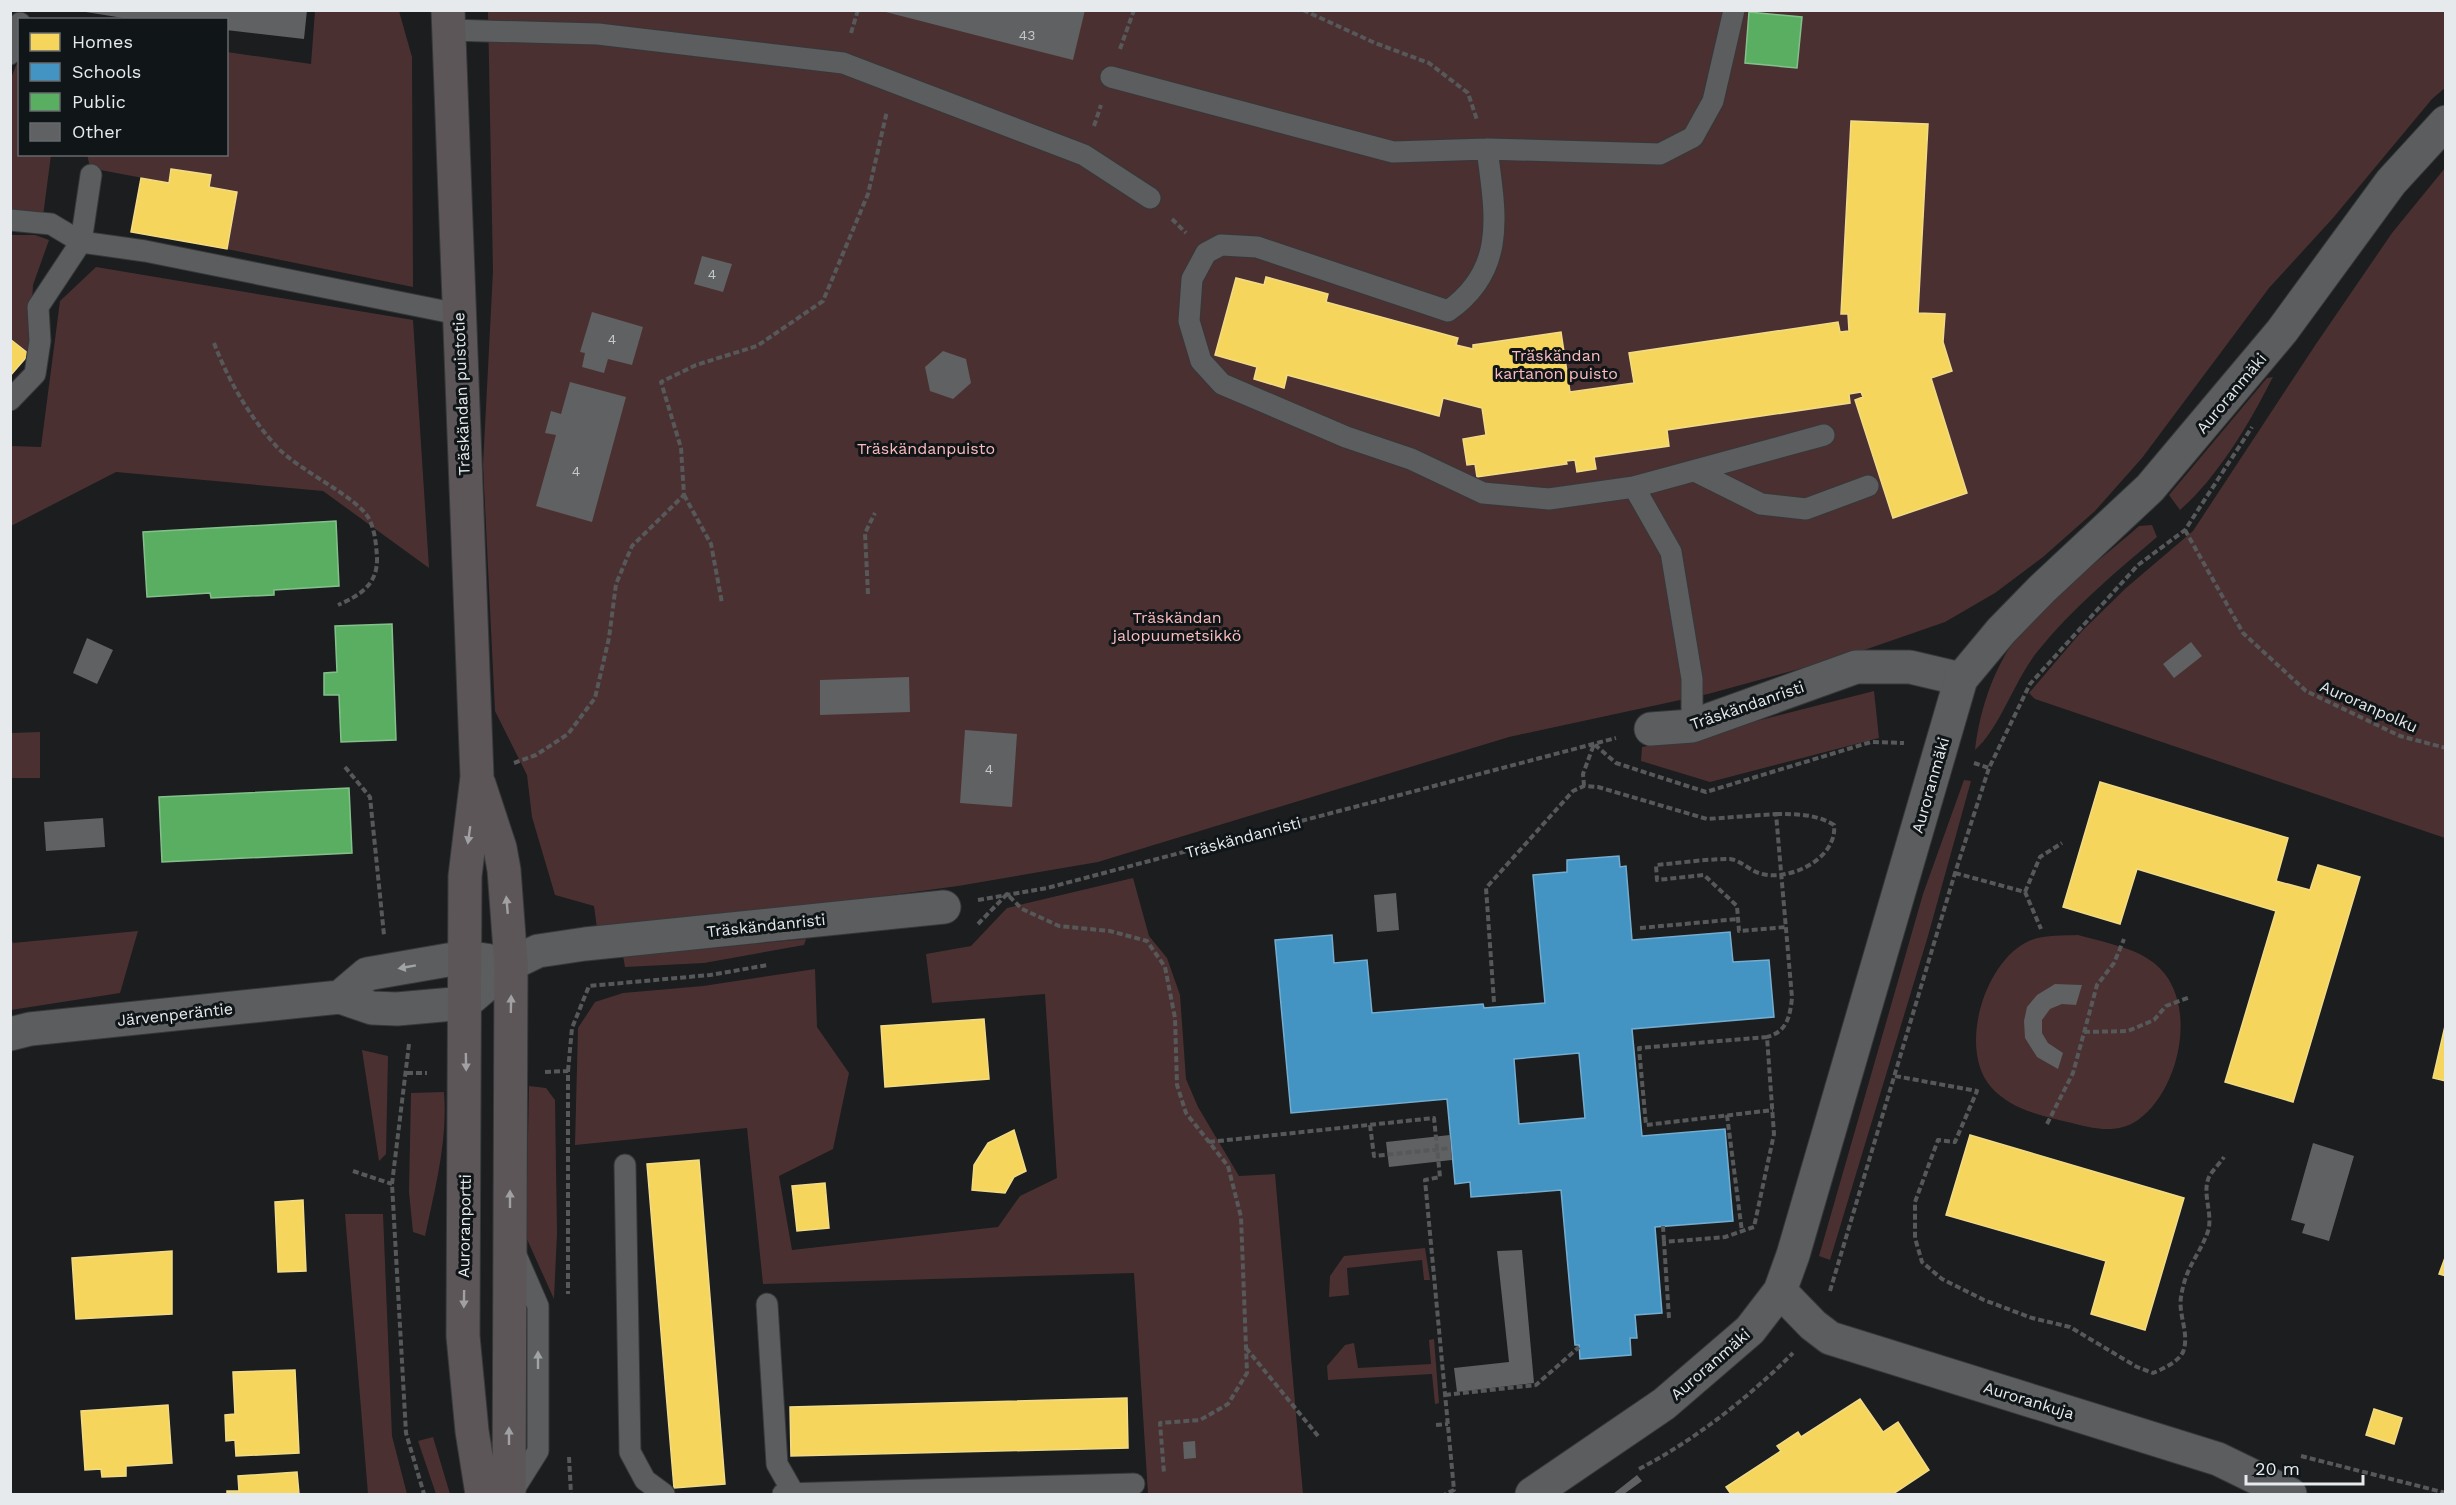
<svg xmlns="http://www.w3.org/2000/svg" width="2456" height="1505" font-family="'Work Sans',sans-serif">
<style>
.green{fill:#4b3031}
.homes{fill:#f6d55c;stroke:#f1db87;stroke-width:1.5}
.schools{fill:#4393c3;stroke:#74adcf;stroke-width:1.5;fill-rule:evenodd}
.public{fill:#5aae61;stroke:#84c08b;stroke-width:1.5}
.building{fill:#5f6162}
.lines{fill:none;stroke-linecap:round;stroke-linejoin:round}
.lane-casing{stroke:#36383a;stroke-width:23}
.street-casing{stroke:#36383a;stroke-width:35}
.secondary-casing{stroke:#36383a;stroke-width:35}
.primary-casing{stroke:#36383a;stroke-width:35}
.path{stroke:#56585a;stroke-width:4;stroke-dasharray:6 3;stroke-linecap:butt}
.lane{stroke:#5b5d5e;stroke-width:21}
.street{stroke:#5b5d5e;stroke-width:33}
.secondary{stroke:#5b5d5e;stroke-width:33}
.primary{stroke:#5c5659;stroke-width:33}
.oneway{fill:#a1a0a2}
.oneway2{fill:#a0a4a5}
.labels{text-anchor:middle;stroke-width:6;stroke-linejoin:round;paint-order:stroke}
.number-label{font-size:14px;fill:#c4c8ca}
.park-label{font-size:16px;fill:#fdbcbf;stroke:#101518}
.street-label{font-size:16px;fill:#e6eaec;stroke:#101518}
</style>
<rect width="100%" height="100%" fill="#1b1d1f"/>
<path class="green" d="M 2445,10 L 2446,87 L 2432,99 L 2333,218 L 2269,288 L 2142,458 L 2095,511 L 2043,557 L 1995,593 L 1945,622 L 1847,656 L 1708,694 L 1509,737 L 1098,862 L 958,886 L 752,914 L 597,928 L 594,906 L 555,895 L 532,817 L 527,775 L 495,711 L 483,465 L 493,271 L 488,11 Z
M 315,11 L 399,11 L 412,57 L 413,287 L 227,249 L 237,192 L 209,187 L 171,170 L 169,183 L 90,168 L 87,154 L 226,154 L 227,52 L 311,64 Z
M 19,58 L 20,154 L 51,155 L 43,216 L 11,214 L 11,78 Z
M 2445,168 L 2445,838 L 2035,699 L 2029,693 L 2082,631 L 2126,588 L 2193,531 L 2316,344 L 2392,233 Z
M 10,235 L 35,235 L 49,240 L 33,285 L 29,354 L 11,339 Z
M 96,267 L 413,320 L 429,568 L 323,491 L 116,472 L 11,526 L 11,446 L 41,447 L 60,301 Z
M 2273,377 C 2250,422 2218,477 2180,510 L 2169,495 L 2267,378 Z
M 2152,525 L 2157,537 C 2115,573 2071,609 2037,652 C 2014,681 2000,728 1975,750 C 1980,707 1996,660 2025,627 C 2055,593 2104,557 2139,526 Z
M 1874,691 L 1879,738 L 1710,782 L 1641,761 L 1642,747 L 1697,736 Z
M 40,732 L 40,778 L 11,778 L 11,733 Z
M 1964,780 L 1971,781 L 1928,936 L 1830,1260 L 1819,1256 L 1923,894 Z
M 1133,878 L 1149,936 L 1167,958 L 1180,995 L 1186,1079 L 1198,1107 L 1239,1176 L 1275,1174 L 1303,1494 L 1148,1494 L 1134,1273 L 763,1284 L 747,1128 L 575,1145 L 578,1028 L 595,1002 L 623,993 L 703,986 L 815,969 L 817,1027 L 849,1073 L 833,1149 L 779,1176 L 792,1250 L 998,1227 L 1020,1196 L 1057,1178 L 1045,994 L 932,1003 L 926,954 L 971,946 L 1007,908 Z
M 138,931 L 120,993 L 11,1010 L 11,938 L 13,943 Z
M 2078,935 C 2102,942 2134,947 2154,963 C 2200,999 2181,1089 2138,1120 C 2118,1134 2094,1129 2072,1123 C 2043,1116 2011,1110 1991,1087 C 1958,1049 1984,965 2025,943 C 2040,934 2061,936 2078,935 Z
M 806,939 L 804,945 L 704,963 L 625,967 L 623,956 Z
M 362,1050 L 388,1056 L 386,1154 L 379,1161 Z
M 529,1086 L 546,1088 L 555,1100 L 557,1233 L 554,1299 L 526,1237 Z
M 444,1092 C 448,1140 435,1189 425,1236 L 413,1232 L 409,1192 L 411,1093 Z
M 345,1214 L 383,1214 L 392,1436 L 407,1494 L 368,1494 Z
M 1425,1248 L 1430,1280 L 1424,1280 L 1422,1260 L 1347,1268 L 1349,1295 L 1329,1297 L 1330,1276 L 1344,1256 Z
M 1434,1339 L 1439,1403 L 1435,1404 L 1432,1374 L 1328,1380 L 1327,1366 L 1345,1345 L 1354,1343 L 1358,1368 L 1431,1364 L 1429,1340 Z
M 433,1437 L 450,1494 L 436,1494 L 418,1441 Z"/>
<path class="homes" d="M 1851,121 L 1928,124 L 1918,313 L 1945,314 L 1943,342 L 1952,371 L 1931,378 L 1967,493 L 1893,518 L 1855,400 L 1863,397 L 1861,392 L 1849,394 L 1850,403 L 1667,430 L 1669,446 L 1594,457 L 1596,469 L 1577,472 L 1575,460 L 1566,461 L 1567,464 L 1477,477 L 1475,464 L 1467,465 L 1463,439 L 1486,435 L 1482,408 L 1443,398 L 1439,416 L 1287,375 L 1284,388 L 1254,379 L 1257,367 L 1215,355 L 1236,278 L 1264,285 L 1266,277 L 1328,294 L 1326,302 L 1458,338 L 1456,345 L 1473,349 L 1473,345 L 1561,332 L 1570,392 L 1634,383 L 1629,353 L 1838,322 L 1840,332 L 1849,331 L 1848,314 L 1841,314 Z
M 171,169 L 211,175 L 209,187 L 237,192 L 227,249 L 131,232 L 141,178 L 169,183 Z
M 10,339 L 29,354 L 10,376 Z
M 2100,782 L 2288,838 L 2276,881 L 2310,890 L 2318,865 L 2360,877 L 2293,1102 L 2225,1082 L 2276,911 L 2137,869 L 2120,924 L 2063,907 Z
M 984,1019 L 989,1079 L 885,1087 L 881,1026 Z
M 2445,1026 L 2446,1026 L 2446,1081 L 2433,1078 Z
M 1014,1130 L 1026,1171 L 1014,1177 L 1005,1193 L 972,1190 L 974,1165 L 988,1143 Z
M 1970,1135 L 2184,1198 L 2145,1330 L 2091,1314 L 2106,1261 L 1946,1215 Z
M 699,1160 L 725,1484 L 674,1488 L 647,1164 Z
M 825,1183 L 829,1228 L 797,1231 L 792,1186 Z
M 303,1200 L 306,1271 L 278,1272 L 275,1202 Z
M 172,1251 L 172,1314 L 76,1319 L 72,1258 Z
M 2446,1255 L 2446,1276 L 2439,1274 Z
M 295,1370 L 299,1453 L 236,1456 L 235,1440 L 226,1441 L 225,1415 L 235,1414 L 233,1372 Z
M 1127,1398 L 1128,1448 L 791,1456 L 790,1407 Z
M 1860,1399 L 1883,1432 L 1898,1422 L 1929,1470 L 1893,1494 L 1731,1494 L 1726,1487 L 1781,1451 L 1777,1446 L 1798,1432 L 1801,1437 Z
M 168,1405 L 172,1463 L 126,1466 L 126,1476 L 102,1477 L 101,1469 L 85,1470 L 81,1411 Z
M 2374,1409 L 2402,1418 L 2394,1444 L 2366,1435 Z
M 297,1472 L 299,1494 L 227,1494 L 227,1491 L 239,1491 L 238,1476 Z"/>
<path class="schools" d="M 1619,856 L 1620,867 L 1626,866 L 1632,940 L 1730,932 L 1733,962 L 1769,960 L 1774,1017 L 1632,1029 L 1642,1136 L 1725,1129 L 1733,1221 L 1655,1227 L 1662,1313 L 1635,1315 L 1637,1338 L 1630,1338 L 1631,1355 L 1580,1359 L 1579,1345 L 1575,1345 L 1561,1190 L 1471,1197 L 1470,1182 L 1455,1184 L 1447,1099 L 1291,1113 L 1275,940 L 1332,935 L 1334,963 L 1367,960 L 1372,1013 L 1483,1004 L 1484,1008 L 1545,1003 L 1533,875 L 1567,872 L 1567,860 ZM 1579,1053 L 1585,1118 L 1519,1124 L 1514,1059 Z"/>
<path class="public" d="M 1749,12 L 1802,17 L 1797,68 L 1745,63 Z
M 336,521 L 339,586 L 274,590 L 274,595 L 211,598 L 210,593 L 147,597 L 143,532 Z
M 392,624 L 396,740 L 341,742 L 339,695 L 324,695 L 324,673 L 337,672 L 335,626 Z
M 349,788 L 352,853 L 162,862 L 159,797 Z"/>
<path class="building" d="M 73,10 L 307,10 L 304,39 L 226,30 L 226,20 L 136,20 Z
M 878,10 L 1085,10 L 1073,60 Z
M 702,256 L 732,264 L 723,292 L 694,284 Z
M 592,312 L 643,327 L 632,365 L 608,359 L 604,373 L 582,367 L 585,353 L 580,352 Z
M 943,351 L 966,359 L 971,383 L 953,399 L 930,391 L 925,367 Z
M 570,382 L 626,397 L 592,522 L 536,506 L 556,435 L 545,433 L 551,411 L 561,414 Z
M 87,638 L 113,650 L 97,684 L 73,673 Z
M 2191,642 L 2202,656 L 2174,678 L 2163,664 Z
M 909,677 L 910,712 L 820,715 L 820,680 Z
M 965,730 L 1017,734 L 1012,807 L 960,803 Z
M 103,818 L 105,847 L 46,851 L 44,822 Z
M 1396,893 L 1399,930 L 1377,932 L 1374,895 Z
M 2055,984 L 2082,985 L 2076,1005 L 2062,1004 L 2050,1009 L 2042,1020 L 2042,1033 L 2048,1043 L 2063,1053 L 2058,1069 L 2037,1057 L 2025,1038 L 2024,1021 L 2027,1007 L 2037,995 Z
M 1450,1135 L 1452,1160 L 1389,1167 L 1386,1142 Z
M 2313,1143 L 2354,1156 L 2329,1241 L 2302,1233 L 2305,1224 L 2291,1220 Z
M 1522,1250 L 1534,1383 L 1457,1392 L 1454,1368 L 1509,1362 L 1497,1251 Z
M 1195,1441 L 1196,1458 L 1184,1459 L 1183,1442 Z
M 1637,1475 L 1642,1481 L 1624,1494 L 1613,1494 Z"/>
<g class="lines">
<g class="lane-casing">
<path id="lane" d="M 449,30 L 598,34 L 843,63 L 1084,155 L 1150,198
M 10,54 L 20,23
M 1111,77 L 1393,152 L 1487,149 L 1660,154 L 1693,137 L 1713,101 L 1734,10
M 1487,149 C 1495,212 1508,269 1448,311 L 1257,247 L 1221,245 L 1206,253 L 1192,279 L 1189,321 L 1201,361 L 1222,384 L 1346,437 L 1411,459 L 1483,493 L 1549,499 L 1634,487
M 10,220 L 51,224 L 81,242 L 91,175
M 10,400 L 35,374 L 40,341 L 38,307 L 81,242 L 145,251 L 458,314
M 1695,471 L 1761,504 L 1806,509 L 1868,486
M 1692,726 L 1692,679 L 1671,552 L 1634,487 L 1824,435
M 625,1165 L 630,1452 L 645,1480 L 664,1494
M 767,1304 L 777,1464 L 794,1494
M 511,1494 L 538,1451 L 538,1306 L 515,1253
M 783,1494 L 1134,1484"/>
</g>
<g class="street-casing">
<path id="street" d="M 1651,729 L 1692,726 L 1856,667 L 1910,667 L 1961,679
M 511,964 L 538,951 L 585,944 L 944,907
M 1780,1291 L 1813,1325 L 1830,1338 L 2218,1459 L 2290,1494"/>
</g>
<g class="secondary-casing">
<path id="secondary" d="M 340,997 L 367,974 L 465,957 L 492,961
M 10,1034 L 30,1029 L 340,997 L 372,1008 L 397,1009 L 465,1003 L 511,964
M 1532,1494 L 1664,1404 L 1750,1330 L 1780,1291 L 1793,1255 L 1961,679 L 2001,631 L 2042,589 L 2150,488 L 2282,331 L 2391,182 L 2446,122"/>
</g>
<g class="primary-casing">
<path id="primary" d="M 448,10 L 477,777 L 465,876 L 463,1336 L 472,1431 L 482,1494
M 479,784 L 500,848 L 504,870 L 511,964 L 509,1494"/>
</g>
<path class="path" d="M 1303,10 L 1375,43 L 1429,63 L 1468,93 L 1477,120
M 851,33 L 858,10
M 1120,49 L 1134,10
M 1094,126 L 1101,105
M 1172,219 L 1186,233
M 214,343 C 228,380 250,418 278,448 C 300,471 355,496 368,517 C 375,529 376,544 377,557 C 378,584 361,595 338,605
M 684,495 L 711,544 L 722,603
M 2185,530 L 2243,633 L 2306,691 L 2400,736 L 2446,748
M 868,594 L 865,533 L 875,513
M 514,763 L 536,755 L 568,734 L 595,698 L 609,638 L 616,584 L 632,546 L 684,495 L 681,448 L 661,382 L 696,365 L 757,346 L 823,301 L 868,194 L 887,111
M 1974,763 L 1989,768 L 2030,684 L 2138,565 L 2185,530 L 2252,427
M 345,767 L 370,797 L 384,935
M 1584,786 L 1583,774 L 1594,744 L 1616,763 L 1706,792 L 1871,742 L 1904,743
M 1776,814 C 1797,814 1816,814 1834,825 C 1838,859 1787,883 1759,873 C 1749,870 1740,860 1730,859 C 1705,859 1680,863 1656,865 L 1657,880 L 1704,875 L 1737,906 L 1739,931 L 1786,927
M 1955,873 L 2025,892 L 2041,929
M 2025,892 L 2040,857 L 2062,843
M 978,900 L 1047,888 L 1616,738
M 978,924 L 1007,894 L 1022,909 L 1059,926 L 1110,931 L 1147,941 L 1165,967 L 1175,1018 L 1177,1085 L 1186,1113 L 1228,1166 L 1241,1217 L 1247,1373 L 1228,1404 L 1200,1420 L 1160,1423 L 1164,1473
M 1640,928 L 1738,919
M 1494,1002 L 1486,888 L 1573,791 L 1584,786 L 1598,787 L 1707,819 L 1776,814 L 1792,998 C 1790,1016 1787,1032 1767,1037
M 2084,1032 L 2128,1031 L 2154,1020 L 2166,1006 L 2190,997
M 409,1044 L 392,1184 L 406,1433 L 424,1494
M 568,1071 L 572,1028 L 589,986 L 710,975 L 768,965
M 545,1072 L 568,1071 L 568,1294
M 407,1073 L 427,1073
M 1895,1076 L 1977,1091 L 1955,1142 L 1938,1140 L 1915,1202 L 1915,1238 L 1922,1262 L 1942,1279 L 1984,1300 L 2032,1318 L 2070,1327 L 2137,1367 L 2153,1373 C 2163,1369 2178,1362 2183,1352 C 2190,1334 2178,1315 2181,1297 C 2186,1266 2197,1259 2207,1234 C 2215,1215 2200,1193 2210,1175 C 2214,1169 2220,1163 2224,1157
M 1727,1115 L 1742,1232
M 2047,1124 L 2073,1073 L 2097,985 L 2114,963 L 2124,939
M 1370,1125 L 1374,1156 L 1451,1148
M 1209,1142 L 1434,1118 L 1440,1177 L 1425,1180 L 1454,1490 L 1445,1494
M 353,1171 L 392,1184
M 1663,1226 L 1664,1242
M 1830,1291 L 1955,873 L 1989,768
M 1669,1318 L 1664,1242 L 1725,1237 L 1754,1227 L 1774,1134 L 1767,1037 L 1639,1048 L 1646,1125 L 1773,1110
M 1246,1348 L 1318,1436
M 1445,1395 L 1536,1385 L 1579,1347
M 1436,1425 L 1448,1424
M 2301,1456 L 2446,1493
M 569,1457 L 571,1494
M 1639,1469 C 1695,1440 1748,1398 1793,1353"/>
<use href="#lane" class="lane"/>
<use href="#street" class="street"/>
<use href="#secondary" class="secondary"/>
<use href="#primary" class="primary"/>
</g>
<defs><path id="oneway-solid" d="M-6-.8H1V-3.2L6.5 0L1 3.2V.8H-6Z" transform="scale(1.5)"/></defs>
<g class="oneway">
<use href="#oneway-solid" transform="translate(469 835) rotate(98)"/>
<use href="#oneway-solid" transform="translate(507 905) rotate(-95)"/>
<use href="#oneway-solid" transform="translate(511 1004) rotate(-89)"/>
<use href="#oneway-solid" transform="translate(466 1062) rotate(89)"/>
<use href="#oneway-solid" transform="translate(510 1199) rotate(-90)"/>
<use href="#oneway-solid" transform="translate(464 1299) rotate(91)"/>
<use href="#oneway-solid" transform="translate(509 1436) rotate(-90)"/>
</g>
<g class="oneway2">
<use href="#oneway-solid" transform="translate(407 967) rotate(170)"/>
<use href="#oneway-solid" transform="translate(538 1360) rotate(-90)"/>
</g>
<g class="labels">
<g class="number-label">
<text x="1027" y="40">43</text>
<text x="712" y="279">4</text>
<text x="612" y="344">4</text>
<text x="576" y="476">4</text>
<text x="989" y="774">4</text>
</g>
<g class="park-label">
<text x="1556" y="361">Träskändan<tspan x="1556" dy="18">kartanon puisto</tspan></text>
<text x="926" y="454">Träskändanpuisto</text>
<text x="1177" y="623">Träskändan<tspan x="1177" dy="18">jalopuumetsikkö</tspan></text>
</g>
<g class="street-label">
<text transform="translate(2231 393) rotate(-50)" y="6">Auroranmäki</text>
<text transform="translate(461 394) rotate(-92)" y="6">Träskändan puistotie</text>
<text transform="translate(1747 705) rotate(-19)" y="6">Träskändanristi</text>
<text transform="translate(2369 706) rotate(24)" y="6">Auroranpolku</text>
<text transform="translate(1930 785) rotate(-74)" y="6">Auroranmäki</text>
<text transform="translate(1243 837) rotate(-15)" y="6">Träskändanristi</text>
<text transform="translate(766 925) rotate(-6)" y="6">Träskändanristi</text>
<text transform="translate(175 1014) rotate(-6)" y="6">Järvenperäntie</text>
<text transform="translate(464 1226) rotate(-89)" y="6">Auroranportti</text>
<text transform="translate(1710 1364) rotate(-41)" y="6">Auroranmäki</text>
<text transform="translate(2029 1400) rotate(17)" y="6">Aurorankuja</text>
</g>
</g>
<rect width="2456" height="1505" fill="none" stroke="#e6eaec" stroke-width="24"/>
<rect x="18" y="18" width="210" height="138" fill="#101518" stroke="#666a6d" stroke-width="1.5"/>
<rect x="30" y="33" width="30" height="18" fill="#f6d55c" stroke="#666a6d" stroke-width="1.5"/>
<text x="72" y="48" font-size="18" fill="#e6eaec">Homes</text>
<rect x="30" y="63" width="30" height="18" fill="#4393c3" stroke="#666a6d" stroke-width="1.5"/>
<text x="72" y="78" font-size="18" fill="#e6eaec">Schools</text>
<rect x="30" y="93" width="30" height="18" fill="#5aae61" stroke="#666a6d" stroke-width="1.5"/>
<text x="72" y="108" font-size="18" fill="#e6eaec">Public</text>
<rect x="30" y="123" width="30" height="18" fill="#5f6162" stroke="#666a6d" stroke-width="1.5"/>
<text x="72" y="138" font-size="18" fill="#e6eaec">Other</text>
<path d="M2246 1475v9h117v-9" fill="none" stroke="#e6eaec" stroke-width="3"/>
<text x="2255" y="1475" font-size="18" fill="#e6eaec" stroke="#101518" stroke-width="4.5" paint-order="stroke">20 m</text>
</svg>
